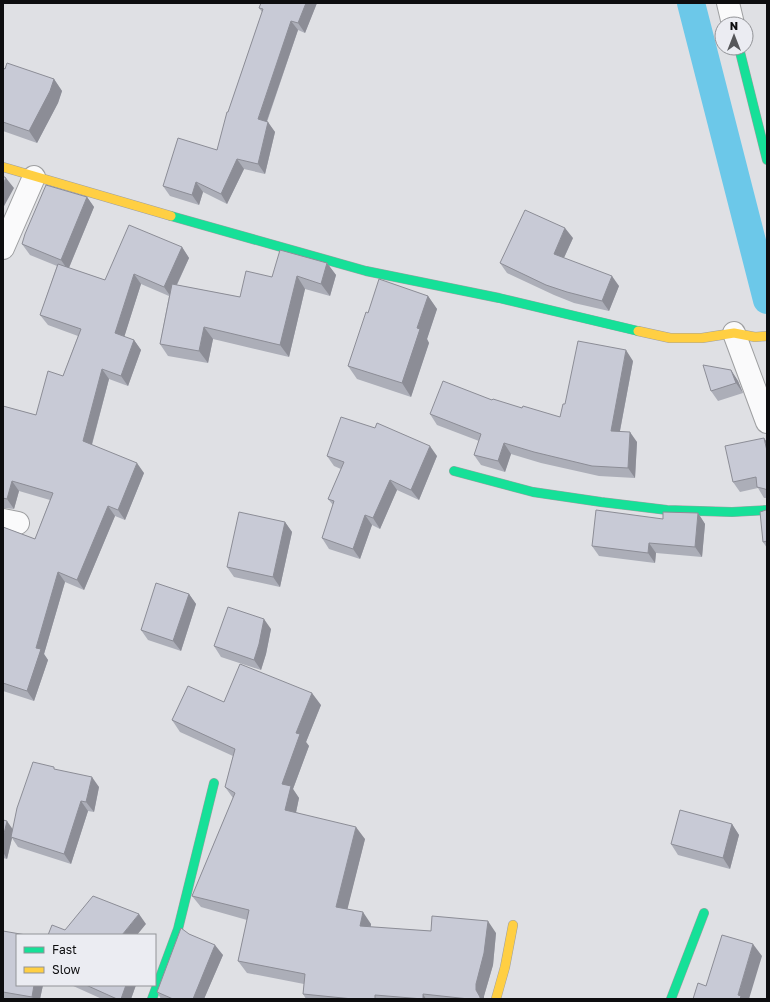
<svg xmlns="http://www.w3.org/2000/svg" width="770" height="1002" font-family="'Golos Text',sans-serif">
<style>
.lines{fill:none;stroke-linecap:round;stroke-linejoin:round}
.canal{stroke:#6cc8e9;stroke-width:28}
.street-casing{stroke:#9e9fa1;stroke-width:24}
.fast-casing{stroke:#9e9fa1;stroke-width:10}
.slow-casing{stroke:#9e9fa1;stroke-width:10}
.street{stroke:#fafafb;stroke-width:22}
.fast{stroke:#16e098;stroke-width:9}
.slow{stroke:#ffcf43;stroke-width:9}
.wall{fill:#acaeb8}
.shaded-wall{fill:#8c8d96}
.building{fill:#c8cad6;stroke:#8c8d96}
</style>
<rect width="100%" height="100%" fill="#dfe0e4"/>
<g class="lines">
<path class="canal" d="M 691,3 L 767,300"/>
<g class="street-casing">
<path id="street" d="M 728,3 L 733,24
M 3,248 L 34,177
M 734,333 L 767,422
M 3,520 L 18,523"/>
</g>
<g class="fast-casing">
<path id="fast" d="M 739,48 L 767,160
M 171,216 L 366,271 L 499,298 L 638,331
M 454,471 L 533,492 L 601,502 L 667,510 L 732,512 L 767,510
M 152,999 L 178,929 L 214,783
M 671,999 L 704,913"/>
</g>
<g class="slow-casing">
<path id="slow" d="M 3,167 L 171,216
M 638,331 L 670,338 L 702,338 L 734,333 L 755,337 L 767,336
M 496,999 L 505,967 L 513,925"/>
</g>
<use href="#street" class="street"/>
<use href="#fast" class="fast"/>
<use href="#slow" class="slow"/>
</g>
<path class="wall" d="M 261,3 L 317,3 L 305,33 L 298,30 L 267,122 L 275,132 L 265,174 L 244,169 L 227,204 L 203,192 L 199,205 L 170,196 L 163,186 L 217,150 L 228,112 L 262,12 L 259,8 Z
M 3,68 L 54,79 L 62,91 L 58,103 L 37,143 L 3,131 Z
M 87,197 L 94,207 L 69,268 L 105,280 L 182,247 L 189,258 L 177,285 L 240,297 L 272,277 L 327,263 L 336,275 L 330,296 L 305,289 L 289,357 L 213,339 L 208,363 L 168,356 L 160,344 L 169,296 L 141,284 L 124,337 L 134,340 L 141,350 L 128,386 L 109,379 L 92,445 L 144,473 L 125,520 L 115,516 L 84,590 L 65,582 L 44,654 L 48,660 L 34,701 L 3,691 L 3,527 L 35,539 L 50,500 L 19,491 L 14,509 L 5,508 L 3,508 L 3,406 L 36,415 L 63,376 L 78,336 L 48,325 L 40,315 L 57,266 L 30,255 L 22,244 Z
M 573,238 L 564,258 L 619,286 L 609,311 L 574,303 L 554,295 L 507,273 L 500,263 Z
M 428,296 L 437,309 L 427,339 L 429,343 L 411,397 L 357,379 L 348,366 L 368,313 Z
M 633,361 L 620,431 L 637,442 L 635,478 L 599,476 L 541,463 L 511,454 L 505,472 L 481,465 L 474,455 L 479,441 L 437,425 L 430,414 L 492,400 L 522,408 L 560,417 L 565,404 Z
M 731,370 L 738,381 L 743,393 L 718,401 L 711,391 Z
M 767,442 L 767,498 L 764,498 L 758,488 L 740,492 L 733,482 Z
M 327,456 L 437,456 L 419,500 L 397,490 L 380,529 L 372,525 L 360,559 L 329,549 L 322,538 L 333,505 L 328,499 L 341,469 L 334,466 Z
M 766,510 L 767,510 L 767,548 L 763,542 Z
M 698,513 L 705,524 L 702,557 L 656,553 L 655,563 L 599,556 L 592,546 L 663,519 Z
M 285,522 L 292,532 L 280,587 L 234,577 L 227,567 Z
M 189,594 L 196,604 L 181,651 L 148,640 L 141,630 Z
M 271,629 L 266,654 L 261,670 L 221,657 L 214,646 Z
M 224,702 L 321,705 L 306,742 L 309,746 L 293,789 L 299,798 L 296,812 L 365,839 L 347,909 L 371,924 L 371,927 L 431,931 L 496,933 L 493,965 L 484,996 L 484,999 L 306,999 L 303,994 L 304,984 L 247,973 L 238,961 L 247,920 L 201,907 L 192,896 L 233,798 L 225,787 L 233,756 L 180,732 L 172,720 Z
M 57,770 L 99,787 L 94,812 L 88,811 L 71,864 L 18,847 L 12,838 L 7,859 L 3,858 L 3,820 L 13,830 Z
M 732,824 L 739,835 L 730,869 L 678,855 L 671,844 Z
M 3,931 L 17,985 L 43,985 L 40,999 L 3,999 Z
M 189,934 L 223,955 L 204,999 L 161,999 L 157,992 Z
M 71,985 L 136,985 L 131,999 L 102,999 Z"/>
<path class="shaded-wall" d="M 306,3 L 317,3 L 305,33 L 298,23 Z
M 291,21 L 298,30 L 264,129 L 258,119 Z
M 54,79 L 62,91 L 58,103 L 37,143 L 29,131 Z
M 268,122 L 275,132 L 265,174 L 258,164 Z
M 237,159 L 244,169 L 227,204 L 221,194 Z
M 6,178 L 14,188 L 3,208 L 3,184 Z
M 196,182 L 203,192 L 199,205 L 192,195 Z
M 87,197 L 94,207 L 68,270 L 61,260 Z
M 565,228 L 573,238 L 561,264 L 554,254 Z
M 182,247 L 189,258 L 171,297 L 164,287 Z
M 327,263 L 336,275 L 330,296 L 321,284 Z
M 134,274 L 141,284 L 122,344 L 115,333 Z
M 297,276 L 305,289 L 289,357 L 280,345 Z
M 612,276 L 619,286 L 609,311 L 602,301 Z
M 428,296 L 437,309 L 427,339 L 429,343 L 411,397 L 402,383 L 417,328 Z
M 204,327 L 213,339 L 208,363 L 199,351 Z
M 134,340 L 141,350 L 128,386 L 121,376 Z
M 626,350 L 633,361 L 618,441 L 611,431 Z
M 102,369 L 109,379 L 90,451 L 83,441 Z
M 731,370 L 738,381 L 743,393 L 736,383 Z
M 630,432 L 637,442 L 635,478 L 628,468 Z
M 764,438 L 767,442 L 767,451 Z
M 504,443 L 511,454 L 505,472 L 498,461 Z
M 430,446 L 437,456 L 419,500 L 411,490 Z
M 137,463 L 144,473 L 125,520 L 118,510 Z
M 390,480 L 397,490 L 380,529 L 373,518 Z
M 12,481 L 19,491 L 14,509 L 7,499 Z
M 108,506 L 115,516 L 84,590 L 77,580 Z
M 698,513 L 705,524 L 702,557 L 695,547 Z
M 365,515 L 372,525 L 360,559 L 353,549 Z
M 285,522 L 292,532 L 280,587 L 273,577 Z
M 649,543 L 656,553 L 655,563 L 648,553 Z
M 58,572 L 65,582 L 44,654 L 48,660 L 34,701 L 27,691 L 36,648 Z
M 189,594 L 196,604 L 181,651 L 173,641 Z
M 264,619 L 271,629 L 266,654 L 261,670 L 254,660 Z
M 312,693 L 321,705 L 306,742 L 309,746 L 293,789 L 299,798 L 294,822 L 285,810 L 282,784 L 296,733 Z
M 92,777 L 99,787 L 94,812 L 86,802 Z
M 81,801 L 88,811 L 71,864 L 64,854 Z
M 7,821 L 14,831 L 11,837 L 12,838 L 7,859 L 3,852 L 3,838 Z
M 732,824 L 739,835 L 730,869 L 723,858 Z
M 356,827 L 365,839 L 345,919 L 336,907 Z
M 363,912 L 371,924 L 369,938 L 360,926 Z
M 139,914 L 146,924 L 137,935 L 122,935 Z
M 488,921 L 496,933 L 493,965 L 484,996 L 484,999 L 480,999 L 476,990 L 476,984 Z
M 753,944 L 762,956 L 749,999 L 740,999 L 738,995 Z
M 215,945 L 223,955 L 204,999 L 193,999 Z
M 34,985 L 43,985 L 40,999 L 33,999 L 32,997 Z
M 126,985 L 136,985 L 131,999 L 121,999 Z
M 423,994 L 426,999 L 423,999 Z"/>
<path class="building" d="M 261,3 L 306,3 L 298,23 L 291,21 L 258,119 L 268,122 L 258,164 L 237,159 L 221,194 L 196,182 L 192,195 L 163,186 L 178,138 L 217,150 L 227,112 L 228,112 L 263,9 L 259,8 Z
M 7,63 L 54,79 L 50,91 L 29,131 L 3,122 L 3,68 L 5,69 Z
M 3,176 L 6,178 L 3,184 Z
M 46,185 L 87,197 L 61,260 L 22,244 L 25,234 Z
M 525,210 L 565,228 L 554,254 L 612,276 L 602,301 L 567,292 L 546,285 L 500,263 Z
M 129,225 L 182,247 L 164,287 L 134,274 L 115,333 L 134,340 L 121,376 L 102,369 L 83,441 L 137,463 L 118,510 L 108,506 L 77,580 L 58,572 L 36,648 L 41,649 L 27,691 L 3,683 L 3,527 L 35,539 L 53,493 L 12,481 L 7,499 L 3,498 L 3,406 L 36,415 L 48,371 L 63,376 L 81,329 L 40,315 L 58,264 L 105,280 Z
M 280,250 L 327,263 L 321,284 L 297,276 L 280,345 L 204,327 L 199,351 L 160,344 L 172,284 L 240,297 L 246,271 L 272,277 Z
M 379,279 L 428,296 L 417,328 L 420,329 L 402,383 L 348,366 L 366,312 L 368,313 Z
M 578,341 L 626,350 L 611,431 L 630,432 L 628,468 L 592,466 L 534,452 L 504,443 L 498,461 L 474,455 L 481,434 L 430,414 L 443,381 L 492,400 L 493,399 L 522,408 L 523,406 L 560,417 L 563,404 L 565,404 Z
M 703,365 L 731,370 L 736,383 L 711,391 Z
M 341,417 L 375,428 L 377,423 L 430,446 L 411,490 L 390,480 L 373,518 L 365,515 L 353,549 L 322,538 L 334,501 L 328,499 L 344,462 L 327,456 Z
M 764,438 L 767,451 L 767,490 L 765,489 L 757,487 L 756,477 L 733,482 L 725,446 Z
M 596,510 L 663,519 L 663,512 L 698,513 L 695,547 L 649,543 L 648,553 L 592,546 Z
M 766,510 L 767,510 L 767,541 L 763,542 L 760,512 Z
M 239,512 L 285,522 L 273,577 L 227,567 Z
M 156,583 L 189,594 L 173,641 L 141,630 Z
M 228,607 L 264,619 L 259,644 L 254,660 L 214,646 Z
M 240,664 L 312,693 L 296,733 L 300,734 L 282,784 L 291,786 L 285,810 L 356,827 L 336,907 L 363,912 L 360,926 L 431,931 L 432,916 L 488,921 L 484,953 L 476,984 L 476,990 L 480,997 L 480,999 L 469,999 L 423,994 L 423,999 L 375,995 L 375,999 L 353,999 L 303,994 L 305,974 L 238,961 L 249,910 L 192,896 L 235,793 L 225,787 L 235,749 L 172,720 L 188,686 L 224,702 Z
M 33,762 L 54,767 L 54,769 L 92,777 L 86,802 L 81,801 L 64,854 L 11,837 L 17,808 Z
M 680,810 L 732,824 L 723,858 L 671,844 Z
M 3,820 L 7,821 L 3,838 Z
M 93,896 L 139,914 L 122,935 L 48,935 L 52,925 L 65,930 Z
M 181,928 L 189,934 L 215,945 L 193,999 L 173,999 L 157,992 Z
M 3,931 L 26,935 L 17,935 L 17,985 L 34,985 L 32,997 L 3,992 Z
M 722,935 L 753,944 L 738,995 L 741,996 L 740,999 L 693,999 L 698,983 L 706,986 Z
M 86,985 L 126,985 L 121,999 L 117,999 Z"/>
<rect width="770" height="1002" fill="none" stroke="#0d0d0f" stroke-width="8"/>
<rect x="16" y="934" width="140" height="52" fill="#ebecf2" stroke="#929397"/>
<rect x="24" y="947" width="20" height="6" fill="#16e098" stroke="#929397"/>
<text x="52" y="954" font-size="12" fill="#0d0d0f">Fast</text>
<rect x="24" y="967" width="20" height="6" fill="#ffcf43" stroke="#929397"/>
<text x="52" y="974" font-size="12" fill="#0d0d0f">Slow</text>
<g transform="translate(734 36)"><circle r="19" fill="#ebecf2" stroke="#929397"/>
<path d="M0-3L7 15L0 10L-7 15Z" fill="#56575a"/>
<text y="-6" font-size="11" font-weight="bold" text-anchor="middle" fill="#0d0d0f">N</text>
</g>
</svg>
